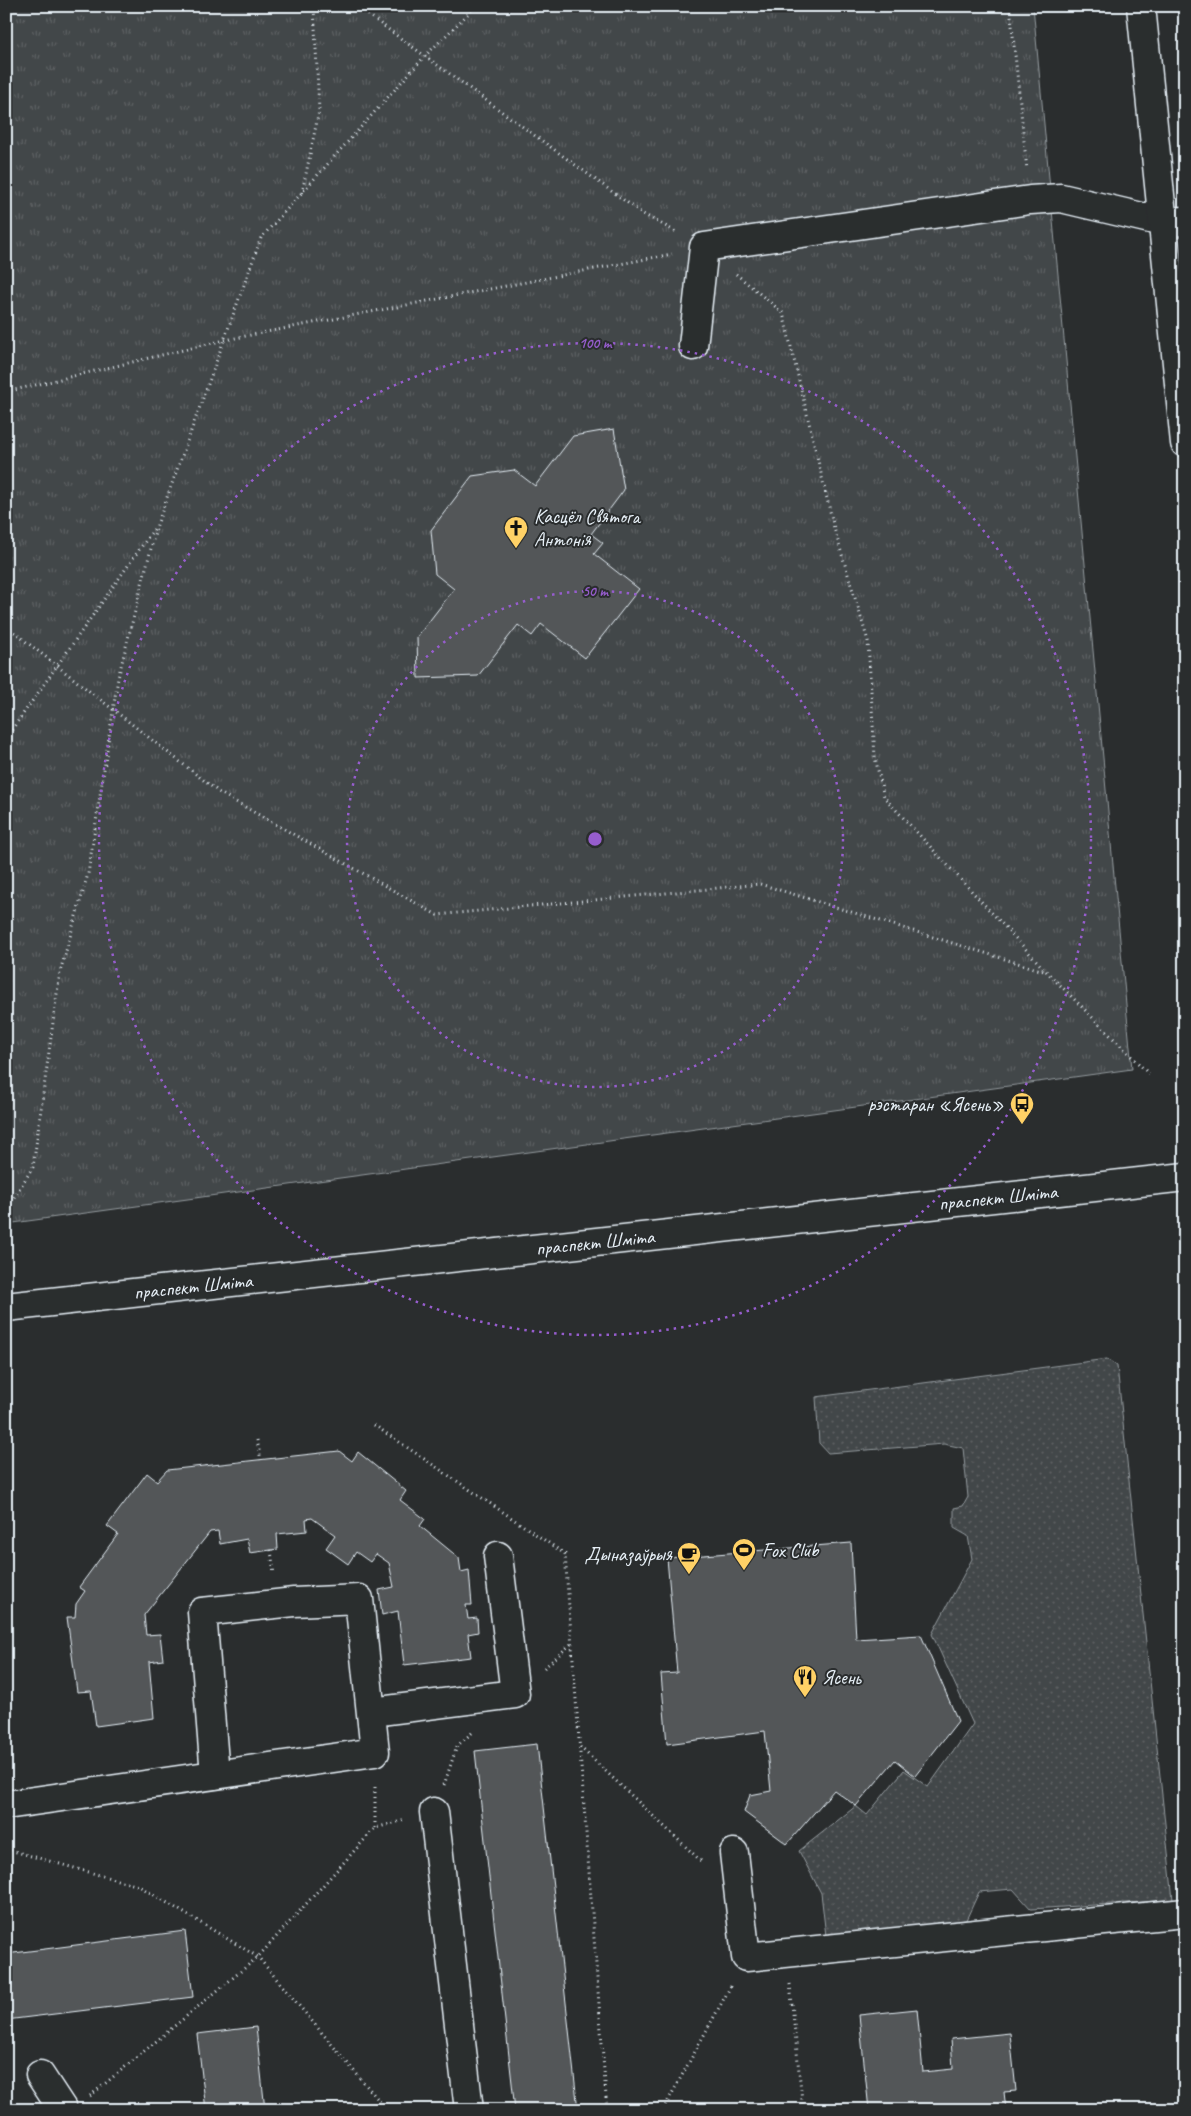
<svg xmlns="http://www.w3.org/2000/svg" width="1191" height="2116" font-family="Caveat,sans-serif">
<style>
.grass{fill:url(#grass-dots);stroke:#959ca0}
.park{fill:url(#park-tufts);stroke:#959ca0}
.building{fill:#535759;stroke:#e8f1f8}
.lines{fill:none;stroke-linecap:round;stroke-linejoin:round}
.minor-casing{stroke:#e8f1f8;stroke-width:31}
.major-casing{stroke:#e8f1f8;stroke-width:31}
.path{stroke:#e8f1f8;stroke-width:3;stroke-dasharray:1 4;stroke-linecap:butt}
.minor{stroke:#2a2d2e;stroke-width:28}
.major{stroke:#2a2d2e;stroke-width:28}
.ring{fill:none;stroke:#965dcd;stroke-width:2.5;stroke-dasharray:2.5 5}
.labels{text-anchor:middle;stroke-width:4;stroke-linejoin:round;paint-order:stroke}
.poi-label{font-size:20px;fill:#e8f1f8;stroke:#2a2d2e;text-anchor:start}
.street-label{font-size:20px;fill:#e8f1f8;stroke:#2a2d2e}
.centre{fill:#965dcd;stroke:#2a2d2e;stroke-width:2.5}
.ring-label{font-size:15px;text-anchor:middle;font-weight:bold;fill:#965dcd;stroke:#2a2d2e;stroke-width:4;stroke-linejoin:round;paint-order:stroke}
</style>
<defs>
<pattern id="grass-dots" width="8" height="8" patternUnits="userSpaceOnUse" patternTransform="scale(1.25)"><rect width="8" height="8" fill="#424648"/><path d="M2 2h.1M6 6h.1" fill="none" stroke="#5d6163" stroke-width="1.8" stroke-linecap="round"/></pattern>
<pattern id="park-tufts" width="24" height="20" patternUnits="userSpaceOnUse" patternTransform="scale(1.25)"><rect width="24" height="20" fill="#424648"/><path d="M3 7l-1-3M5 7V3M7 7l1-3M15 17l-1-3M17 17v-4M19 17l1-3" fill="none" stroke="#5d6163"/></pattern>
</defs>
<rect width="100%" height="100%" fill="#2a2d2e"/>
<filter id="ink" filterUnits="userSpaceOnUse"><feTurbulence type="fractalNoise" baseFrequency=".02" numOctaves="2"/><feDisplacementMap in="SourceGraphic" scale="10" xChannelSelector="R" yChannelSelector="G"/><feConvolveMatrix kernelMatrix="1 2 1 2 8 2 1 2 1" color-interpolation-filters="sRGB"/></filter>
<g filter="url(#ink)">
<path class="grass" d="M 1107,1359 L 1117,1366 L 1173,1900 L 1031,1909 L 1013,1889 L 979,1892 L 966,1920 L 826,1936 L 821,1893 L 799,1851 L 856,1806 L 867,1815 L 904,1770 L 928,1787 L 973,1724 L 932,1634 L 972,1559 L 968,1536 L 954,1528 L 954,1508 L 963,1506 L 968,1497 L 963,1448 L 944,1444 L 828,1453 L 819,1443 L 816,1397 Z"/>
<path class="park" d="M 6,6 L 1033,6 L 1132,1069 L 6,1224 Z"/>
<path class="building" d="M 614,429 L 624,490 L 591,534 L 603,543 L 594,554 L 639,589 L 585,658 L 541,624 L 532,636 L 518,625 L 478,676 L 418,678 L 417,637 L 454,589 L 435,574 L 431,530 L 472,476 L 514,470 L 535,486 L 573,436 Z
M 339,1451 L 352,1461 L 358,1452 L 406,1491 L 400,1500 L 425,1519 L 420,1526 L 459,1558 L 461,1572 L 469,1570 L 472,1605 L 466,1605 L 468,1619 L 477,1618 L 478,1632 L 468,1634 L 471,1657 L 404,1665 L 398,1611 L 382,1615 L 379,1590 L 394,1587 L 389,1563 L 376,1554 L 370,1562 L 356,1552 L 348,1564 L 326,1548 L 335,1535 L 312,1518 L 306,1519 L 307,1531 L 277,1534 L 278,1549 L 250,1553 L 247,1539 L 220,1544 L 218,1531 L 210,1532 L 144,1615 L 146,1635 L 160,1634 L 163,1660 L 149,1662 L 154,1718 L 96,1726 L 91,1691 L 77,1692 L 67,1617 L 75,1617 L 76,1604 L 85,1591 L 79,1587 L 118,1534 L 107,1526 L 147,1473 L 157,1481 L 167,1470 Z
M 851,1543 L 856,1639 L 921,1635 L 958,1721 L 915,1776 L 895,1760 L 856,1806 L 834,1790 L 787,1844 L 744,1812 L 750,1795 L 771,1791 L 765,1731 L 667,1744 L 661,1674 L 677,1673 L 667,1558 Z
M 537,1744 L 578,2110 L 515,2110 L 475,1751 Z
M 185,1931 L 193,1997 L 6,2020 L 6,1954 Z
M 917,2009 L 923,2072 L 953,2069 L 951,2039 L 1010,2033 L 1016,2091 L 1004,2092 L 1006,2110 L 869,2110 L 859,2015 Z
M 256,2027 L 265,2110 L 206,2110 L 197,2034 Z"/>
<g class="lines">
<g class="minor-casing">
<path id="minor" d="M 693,346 L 704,247 L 1030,200 L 1061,198 L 1163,222 L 1185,221
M 372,1712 L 515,1694 L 498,1556
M 6,1805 L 375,1752 L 359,1599 L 294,1602 L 202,1612 L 215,1775
M 434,1812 L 469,2110
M 734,1853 L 746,1957 L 1185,1913
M 40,2075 L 63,2110"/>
</g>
<g class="major-casing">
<path id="major" d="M 1141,6 L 1185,443
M 6,1307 L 1185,1177"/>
</g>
<path class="path" d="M 356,6 L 643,214 L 678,233
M 1010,6 L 1027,170
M 302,193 L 319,111 L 314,6
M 736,274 L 783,313 L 834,528 L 868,641 L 875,757 L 884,797 L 1047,972 L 1149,1074
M 6,392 L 225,340 L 672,254
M 6,626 L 220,793 L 437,915 L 760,884 L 1047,972
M 6,738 L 156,526
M 6,1210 L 33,1167 L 60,972 L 88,874 L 118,678 L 157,525 L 261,238 L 425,56 L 476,6
M 374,1425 L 565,1554 L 607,2110
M 257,1440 L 261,1460
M 271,1550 L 274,1574
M 544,1668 L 571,1644
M 580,1747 L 703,1863
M 444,1785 L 457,1746 L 474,1731
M 375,1828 L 375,1783
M 6,1849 L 139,1886 L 258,1957 L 387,2110
M 790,1984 L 803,2110
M 90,2096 L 258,1957 L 375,1828 L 405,1820
M 663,2110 L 732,1984"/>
<use href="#minor" class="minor"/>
<use href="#major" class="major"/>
</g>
</g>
<g class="ring">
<circle cx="595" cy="839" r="248"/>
<circle cx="595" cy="839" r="496"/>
</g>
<defs>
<g id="church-pin" transform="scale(1.25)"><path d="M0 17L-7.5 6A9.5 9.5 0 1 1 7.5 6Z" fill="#ffd166" stroke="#2a2d2e"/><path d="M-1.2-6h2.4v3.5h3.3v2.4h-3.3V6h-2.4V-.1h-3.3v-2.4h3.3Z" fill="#111"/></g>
<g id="bus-pin" transform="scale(1.25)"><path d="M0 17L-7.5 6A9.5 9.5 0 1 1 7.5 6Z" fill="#ffd166" stroke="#2a2d2e"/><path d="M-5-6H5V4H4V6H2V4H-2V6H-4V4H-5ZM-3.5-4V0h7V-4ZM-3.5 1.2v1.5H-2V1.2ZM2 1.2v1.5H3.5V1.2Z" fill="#111"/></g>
<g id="stadium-pin" transform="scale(1.25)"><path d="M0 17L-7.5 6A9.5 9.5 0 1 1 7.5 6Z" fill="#ffd166" stroke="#2a2d2e"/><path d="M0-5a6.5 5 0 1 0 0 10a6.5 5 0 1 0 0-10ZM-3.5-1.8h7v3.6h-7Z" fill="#111"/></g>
<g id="cafe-pin" transform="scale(1.25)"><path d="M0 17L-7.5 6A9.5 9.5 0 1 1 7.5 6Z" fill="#ffd166" stroke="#2a2d2e"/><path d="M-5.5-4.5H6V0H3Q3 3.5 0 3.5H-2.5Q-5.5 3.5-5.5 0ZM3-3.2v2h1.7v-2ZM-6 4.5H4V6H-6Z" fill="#111"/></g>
<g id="restaurant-pin" transform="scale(1.25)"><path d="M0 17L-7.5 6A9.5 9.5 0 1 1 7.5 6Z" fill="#ffd166" stroke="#2a2d2e"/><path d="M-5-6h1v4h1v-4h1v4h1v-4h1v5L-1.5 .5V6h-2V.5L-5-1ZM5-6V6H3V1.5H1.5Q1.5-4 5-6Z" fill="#111"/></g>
</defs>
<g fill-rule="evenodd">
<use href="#church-pin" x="516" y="528"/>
<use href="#bus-pin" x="1022" y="1104"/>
<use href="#stadium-pin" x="744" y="1550"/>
<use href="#cafe-pin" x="689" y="1554"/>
<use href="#restaurant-pin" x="805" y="1677"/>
</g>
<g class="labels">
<g class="poi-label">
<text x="534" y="523">Касцёл Святога<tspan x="534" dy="23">Антонія</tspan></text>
<text x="1004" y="1111" text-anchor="end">рэстаран «Ясень»</text>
<text x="762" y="1557">Fox Club</text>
<text x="672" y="1561" text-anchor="end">Дыназаўрыя</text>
<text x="822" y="1684">Ясень</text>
</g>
<g class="street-label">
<text transform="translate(998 1197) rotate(-6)" y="7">праспект Шміта</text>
<text transform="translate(595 1242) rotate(-6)" y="7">праспект Шміта</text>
<text transform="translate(193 1286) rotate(-6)" y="7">праспект Шміта</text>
</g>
</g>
<circle cx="595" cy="839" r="8" class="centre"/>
<g class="ring-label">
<text x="595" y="348">100 m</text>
<text x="595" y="596">50 m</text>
</g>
<rect width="1191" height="2116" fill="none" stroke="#2a2d2e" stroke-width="25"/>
<rect x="12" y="12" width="1166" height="2091" fill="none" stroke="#e8f1f8" stroke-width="2" filter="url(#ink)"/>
</svg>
